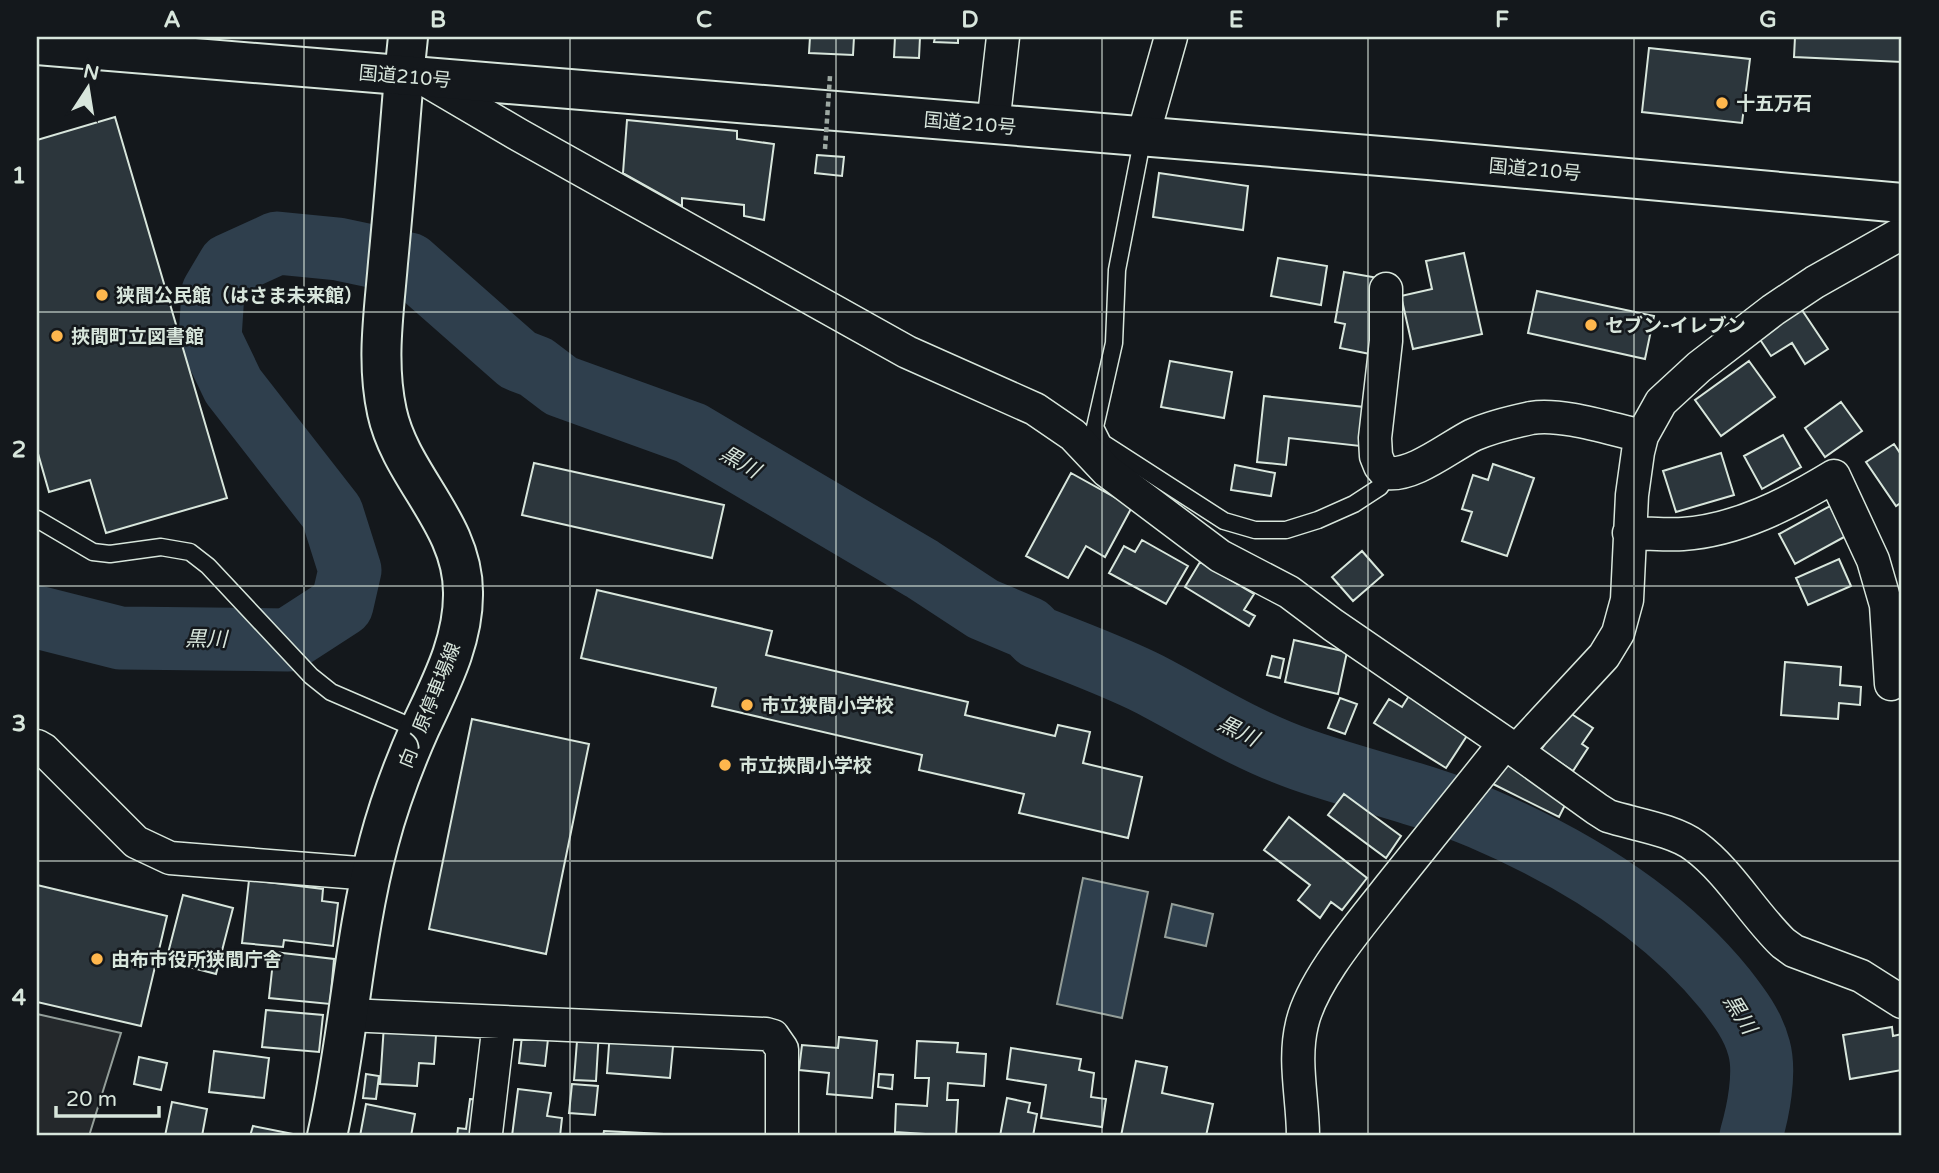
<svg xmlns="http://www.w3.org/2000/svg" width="1939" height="1173" font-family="'Varela Round','Noto Sans JP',sans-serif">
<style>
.parking{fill:#24282b;stroke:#939e99;stroke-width:2}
.water{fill:#2f3f4d;stroke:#939e99;stroke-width:2}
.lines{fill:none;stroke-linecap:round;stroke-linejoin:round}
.river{stroke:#2f3f4d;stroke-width:63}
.building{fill:#2c363c;stroke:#d8e6dc;stroke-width:2}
.lane-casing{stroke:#d8e6dc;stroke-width:19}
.street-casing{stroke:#d8e6dc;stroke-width:35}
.secondary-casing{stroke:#d8e6dc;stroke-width:42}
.primary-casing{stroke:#d8e6dc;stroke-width:42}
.highway-casing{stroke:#d8e6dc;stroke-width:42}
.lane{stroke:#14181c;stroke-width:16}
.street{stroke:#14181c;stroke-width:32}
.secondary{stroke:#14181c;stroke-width:38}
.primary{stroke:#14181c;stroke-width:38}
.highway{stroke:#14181c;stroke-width:38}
.path-bridge{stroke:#9da8a2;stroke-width:4.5;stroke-dasharray:5 3.5;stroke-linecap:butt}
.grid{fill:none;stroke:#d8e6dc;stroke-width:2;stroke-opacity:0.55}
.poi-dot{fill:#ffb74d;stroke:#14181c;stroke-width:2.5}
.labels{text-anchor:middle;stroke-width:5;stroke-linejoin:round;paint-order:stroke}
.street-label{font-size:19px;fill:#d8e6dc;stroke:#14181c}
.poi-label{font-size:19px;font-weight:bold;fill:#d8e6dc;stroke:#14181c;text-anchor:start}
.water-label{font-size:21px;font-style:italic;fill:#d8e6dc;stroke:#14181c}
.neatline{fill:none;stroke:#d8e6dc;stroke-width:2.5}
.grid-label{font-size:23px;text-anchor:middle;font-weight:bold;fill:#d8e6dc}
</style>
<rect width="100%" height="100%" fill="#14181c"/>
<path class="parking" d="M 37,1014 L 121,1033 L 89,1136 L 37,1136 Z"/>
<path class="water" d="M 1083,878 L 1148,892 L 1122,1018 L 1057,1004 Z
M 1172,904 L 1213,914 L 1206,946 L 1165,937 Z"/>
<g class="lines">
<path class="river" d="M 37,617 L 120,638 L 288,640 L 342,605 L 350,570 L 332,513 L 233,386 L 210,338 L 213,292 L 229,265 L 277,243 L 338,249 L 409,264 L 518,360 L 536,367 L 561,386 L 691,433 L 922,569 L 983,609 L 1028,628 L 1037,637 C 1074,652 1113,666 1149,684 C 1199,710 1246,740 1300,759 C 1359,780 1422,793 1481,818 C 1572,857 1662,911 1725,989 C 1739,1007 1753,1025 1759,1048 C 1766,1073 1758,1112 1751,1136"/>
</g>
<path class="building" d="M 810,37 L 854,37 L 853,55 L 809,53 Z
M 895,37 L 920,37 L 919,58 L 894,57 Z
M 935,37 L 958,37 L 958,43 L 934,42 Z
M 1795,37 L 1902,37 L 1902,62 L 1794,57 Z
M 1649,48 L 1750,59 L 1742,123 L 1642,112 Z
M 115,117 L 227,498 L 106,533 L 90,480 L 49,492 L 37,450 L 37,140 Z
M 627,120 L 737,131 L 737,139 L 774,144 L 764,220 L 744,216 L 744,205 L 682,198 L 682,206 L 623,173 Z
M 817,155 L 844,157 L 842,176 L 815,173 Z
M 1159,173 L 1248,186 L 1243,230 L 1153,217 Z
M 1464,253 L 1482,334 L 1413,349 L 1401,296 L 1432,289 L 1426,261 Z
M 1278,258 L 1327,266 L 1321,305 L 1271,296 Z
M 1344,272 L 1384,279 L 1370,354 L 1340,348 L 1345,324 L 1335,322 Z
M 1537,291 L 1654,316 L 1645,359 L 1528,333 Z
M 1800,307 L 1828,349 L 1805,364 L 1792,343 L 1771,356 L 1757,335 Z
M 1170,361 L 1232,372 L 1224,418 L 1161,407 Z
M 1749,361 L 1775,397 L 1721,436 L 1695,400 Z
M 1264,396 L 1364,407 L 1360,446 L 1289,438 L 1286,465 L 1257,462 Z
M 1841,402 L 1862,431 L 1825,457 L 1805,428 Z
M 1783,435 L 1801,467 L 1762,489 L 1744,456 Z
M 1894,444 L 1902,456 L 1902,502 L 1896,506 L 1866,462 Z
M 1721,453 L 1734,495 L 1676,512 L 1663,471 Z
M 534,463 L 724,505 L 712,558 L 522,515 Z
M 1493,464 L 1534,478 L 1507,556 L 1462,541 L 1472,512 L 1462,509 L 1473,475 L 1488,480 Z
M 1235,465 L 1275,473 L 1271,496 L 1231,490 Z
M 1071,473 L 1132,507 L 1105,557 L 1086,546 L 1068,578 L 1026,556 Z
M 1830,506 L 1846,536 L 1795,564 L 1779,534 Z
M 1142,540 L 1188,566 L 1166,604 L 1109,573 L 1124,546 L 1135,552 Z
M 1362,551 L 1383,575 L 1353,601 L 1332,577 Z
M 1839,559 L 1851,586 L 1808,605 L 1796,578 Z
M 1200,562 L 1254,594 L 1244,610 L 1255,616 L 1249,626 L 1185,587 Z
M 597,590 L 772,631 L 766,655 L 968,702 L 965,715 L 1055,736 L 1058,725 L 1090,732 L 1083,763 L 1142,777 L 1128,838 L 1019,813 L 1024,794 L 919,770 L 922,755 L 712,706 L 716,688 L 581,658 Z
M 1294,640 L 1347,652 L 1338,694 L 1285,682 Z
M 1272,656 L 1284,659 L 1280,678 L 1267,675 Z
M 1785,662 L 1841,667 L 1840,685 L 1861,687 L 1860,705 L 1839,703 L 1838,719 L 1781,715 Z
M 1412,691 L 1472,728 L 1446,768 L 1374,723 L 1389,699 L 1402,707 Z
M 1340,698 L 1357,704 L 1345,734 L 1328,728 Z
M 1567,711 L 1593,728 L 1582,744 L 1588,748 L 1573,771 L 1541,750 Z
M 472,719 L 589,744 L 546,954 L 429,929 Z
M 1508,755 L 1567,801 L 1559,817 L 1493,784 Z
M 1344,794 L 1401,836 L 1386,858 L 1328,815 Z
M 1289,817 L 1367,878 L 1342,910 L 1331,902 L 1320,918 L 1298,900 L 1310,885 L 1264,850 Z
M 249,880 L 323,889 L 322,901 L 338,903 L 333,946 L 284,940 L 283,947 L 242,943 Z
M 37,885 L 167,916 L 141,1026 L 37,1002 Z
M 183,895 L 233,908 L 216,974 L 166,961 Z
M 274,952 L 334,959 L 330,1004 L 269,998 Z
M 266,1010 L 323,1015 L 319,1052 L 262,1047 Z
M 437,1021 L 434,1064 L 419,1063 L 417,1086 L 380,1084 L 384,1025 Z
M 1892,1027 L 1893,1036 L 1902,1034 L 1902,1070 L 1850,1079 L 1843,1035 Z
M 578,1028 L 599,1030 L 596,1081 L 574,1080 Z
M 610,1031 L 674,1036 L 670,1078 L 607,1073 Z
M 522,1036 L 548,1039 L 545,1066 L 519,1063 Z
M 839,1037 L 877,1041 L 872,1098 L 827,1094 L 829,1073 L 799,1070 L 802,1045 L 838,1048 Z
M 917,1041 L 958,1043 L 957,1052 L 986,1054 L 984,1086 L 948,1083 L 947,1100 L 958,1100 L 956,1136 L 895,1132 L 896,1104 L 927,1106 L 929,1078 L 915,1078 Z
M 1011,1048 L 1081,1059 L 1079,1070 L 1094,1073 L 1091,1097 L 1106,1099 L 1102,1127 L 1041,1118 L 1046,1085 L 1007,1079 Z
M 214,1051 L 269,1058 L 264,1098 L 209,1092 Z
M 139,1057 L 167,1063 L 161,1090 L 134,1084 Z
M 1136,1061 L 1167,1067 L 1162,1093 L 1213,1104 L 1206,1136 L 1121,1136 Z
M 366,1074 L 379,1076 L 376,1099 L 363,1098 Z
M 879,1074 L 893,1075 L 892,1089 L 878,1087 Z
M 572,1084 L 598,1086 L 595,1115 L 569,1113 Z
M 518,1089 L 551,1093 L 547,1116 L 562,1118 L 560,1136 L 512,1136 Z
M 1007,1098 L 1030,1103 L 1028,1112 L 1037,1114 L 1033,1136 L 1000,1136 Z
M 470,1099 L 484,1100 L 479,1136 L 457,1136 L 458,1128 L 466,1129 Z
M 172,1102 L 207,1109 L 202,1136 L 165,1136 Z
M 366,1104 L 415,1114 L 411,1136 L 360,1136 Z
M 253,1126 L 303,1136 L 250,1136 Z
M 604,1131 L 663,1134 L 663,1136 L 603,1136 Z"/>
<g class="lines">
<g class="lane-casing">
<path id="lane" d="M 1143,136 L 1117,270 L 1114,343 L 1095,427 L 1103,443 L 1224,521 L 1255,530 L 1286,530 L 1318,520 L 1354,504 L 1380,487 L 1389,473
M 37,519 L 93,552 L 110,554 L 161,547 L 190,552 L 208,566 L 311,676 L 331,692 L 419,730"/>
</g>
<g class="street-casing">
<path id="street" d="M 422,78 L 519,135 L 907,352 L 1035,409 L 1073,435 L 1107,471 L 1220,556 L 1289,592 L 1333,625 L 1505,743 L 1597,809 L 1608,816 C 1633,824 1674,830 1695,846 C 1730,872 1752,913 1783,943 L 1794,951 L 1861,976 L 1902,1002
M 993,125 L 1003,37
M 1143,136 L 1171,37
M 1386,289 L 1386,341 L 1375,438 L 1376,456 L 1380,466 L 1386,473 C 1413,477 1449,447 1473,435 C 1491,427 1512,422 1531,418 C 1563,413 1610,429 1642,436
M 1629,533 C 1647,533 1666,535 1683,534 C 1738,530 1788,504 1834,476 L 1873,560 L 1886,605 L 1891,684
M 37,746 L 44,750 L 136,842 L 170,858 L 371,874
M 1516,751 L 1604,656 L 1618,633 L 1627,600 L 1632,495 L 1638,452 L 1642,436 L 1661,402 L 1699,367 L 1773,310 L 1815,282 L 1902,233
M 348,1015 L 766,1034 L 773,1036 L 782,1049 L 782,1136
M 486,1133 L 499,1022
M 1303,1136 C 1303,1099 1293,1061 1302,1024 C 1312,980 1360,925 1388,889 C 1427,840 1466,792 1505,743"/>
</g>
<g class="secondary-casing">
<path id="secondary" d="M 327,1136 C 349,1039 353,939 379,842 C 389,804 404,764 420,728 C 440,685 464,641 463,592 C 463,523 401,477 387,412 C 376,362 384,312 388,263 C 394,201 399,138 404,76"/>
</g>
<g class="primary-casing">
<path id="primary" d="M 404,76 L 408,37"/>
</g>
<g class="highway-casing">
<path id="highway" d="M 37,45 L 1429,160 L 1902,203"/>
</g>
<use href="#lane" class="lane"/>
<use href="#street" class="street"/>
<use href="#secondary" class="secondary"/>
<use href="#primary" class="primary"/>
<use href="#highway" class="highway"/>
<path class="path-bridge" d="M 825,149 L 830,76"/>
</g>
<path class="grid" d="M 304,37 L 304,1136M 570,37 L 570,1136M 836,37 L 836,1136M 1102,37 L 1102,1136M 1368,37 L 1368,1136M 1634,37 L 1634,1136M 37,312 L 1902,312M 37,586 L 1902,586M 37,861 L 1902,861"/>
<g class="poi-dot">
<circle cx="1722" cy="103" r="7"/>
<circle cx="102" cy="295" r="7"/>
<circle cx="1591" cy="325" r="7"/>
<circle cx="57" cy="336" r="7"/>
<circle cx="747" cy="705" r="7"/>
<circle cx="725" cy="765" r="7"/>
<circle cx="97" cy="959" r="7"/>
</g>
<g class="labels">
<g class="street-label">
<text transform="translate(405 76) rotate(5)" y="7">国道210号</text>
<text transform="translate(970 123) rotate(5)" y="7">国道210号</text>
<text transform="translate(1535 169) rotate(5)" y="7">国道210号</text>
<text transform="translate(429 705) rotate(-68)" y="7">向ノ原停車場線</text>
</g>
<g class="poi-label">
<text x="1736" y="110">十五万石</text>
<text x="116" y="302">狭間公民館（はさま未来館）</text>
<text x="1605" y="332">セブン-イレブン</text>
<text x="71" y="343">挾間町立図書館</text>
<text x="761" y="712">市立狭間小学校</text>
<text x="739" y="772">市立挾間小学校</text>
<text x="111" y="966">由布市役所狭間庁舎</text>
</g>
<g class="water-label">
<text transform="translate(740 462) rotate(30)" y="7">黒川</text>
<text transform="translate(206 639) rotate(1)" y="7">黒川</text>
<text transform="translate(1238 731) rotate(26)" y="7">黒川</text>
<text transform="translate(1740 1014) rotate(58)" y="7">黒川</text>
</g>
</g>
<rect width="1939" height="1173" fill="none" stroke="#14181c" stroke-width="77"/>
<g transform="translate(88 88) rotate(12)" stroke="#14181c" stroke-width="5" paint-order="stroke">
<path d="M0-5L12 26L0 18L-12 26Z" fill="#d8e6dc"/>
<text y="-10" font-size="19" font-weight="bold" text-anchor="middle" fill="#d8e6dc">N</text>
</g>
<path d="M56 1106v10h103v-10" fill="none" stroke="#d8e6dc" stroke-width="3.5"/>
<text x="66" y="1106" font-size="21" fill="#d8e6dc" stroke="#14181c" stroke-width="5" paint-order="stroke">20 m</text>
<rect x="38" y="38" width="1862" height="1096" class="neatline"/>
<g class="grid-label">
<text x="172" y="27">A</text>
<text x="438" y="27">B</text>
<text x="704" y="27">C</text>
<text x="970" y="27">D</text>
<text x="1236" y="27">E</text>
<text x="1502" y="27">F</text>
<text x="1768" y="27">G</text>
<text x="19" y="183">1</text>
<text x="19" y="457">2</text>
<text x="19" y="731">3</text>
<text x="19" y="1005">4</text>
</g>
</svg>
